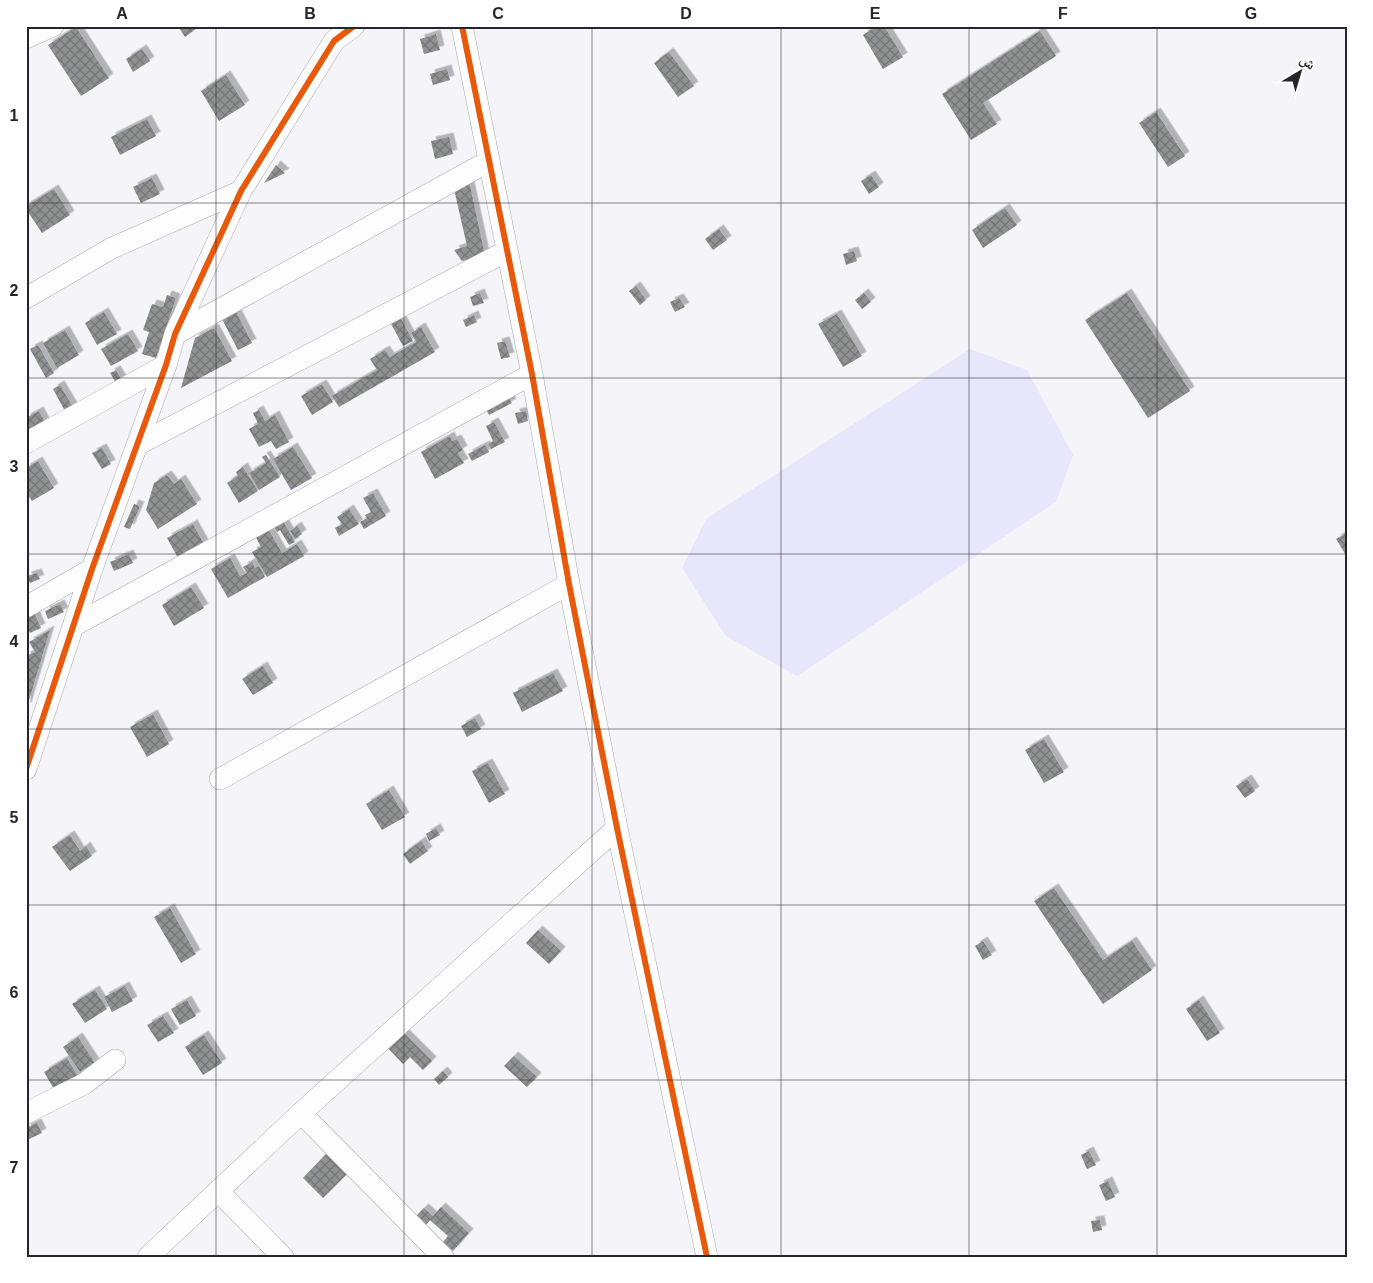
<svg xmlns="http://www.w3.org/2000/svg" width="1373" height="1283" font-family="Arial,'Noto Naskh Arabic',sans-serif">
<style>
.garden{fill:#e7e6fb}
.building{fill:url(#building-cross-hatch);filter:url(#shadow)}
.lines{fill:none;stroke-linecap:round;stroke-linejoin:round}
.minor-casing{stroke:#aaaab0;stroke-width:22}
.minor{stroke:#fdfdfe;stroke-width:21}
.cycleway-casing{stroke:#fff;stroke-width:9}
.cycleway{stroke:#e8590c;stroke-width:6}
.grid{fill:none;stroke:#25252c;stroke-width:1;stroke-opacity:0.55}
.neatline{fill:none;stroke:#25252c;stroke-width:2}
.grid-label{font-size:16px;text-anchor:middle;font-weight:bold;fill:#25252c}
</style>
<defs>
<pattern id="building-cross-hatch" width="8" height="8" patternUnits="userSpaceOnUse" patternTransform="scale(1.25)"><rect width="8" height="8" fill="#909292"/><path d="M0 0l8 8M0 8l8-8" fill="none" stroke="#757777"/></pattern>
<filter id="shadow"><feDropShadow dx="4.5" dy="-4.5" stdDeviation="0" flood-color="#0004"/></filter>
</defs>
<rect width="100%" height="100%" fill="#f4f4f9"/>
<path class="garden" d="M 970,349 L 1027,370 L 1073,455 L 1056,502 L 797,676 L 726,636 L 682,568 L 706,519 Z"/>
<path class="building" d="M 183,26 L 194,26 L 196,29 L 185,37 L 180,29 Z
M 877,26 L 884,26 L 903,57 L 883,69 L 863,35 Z
M 76,27 L 109,78 L 81,96 L 48,45 Z
M 1040,31 L 1056,56 L 983,103 L 997,124 L 971,140 L 942,94 Z
M 436,34 L 440,50 L 424,54 L 420,39 Z
M 142,49 L 150,61 L 133,72 L 126,59 Z
M 669,52 L 694,86 L 678,97 L 654,63 Z
M 447,69 L 450,80 L 433,85 L 430,74 Z
M 226,75 L 245,105 L 219,121 L 201,91 Z
M 1156,112 L 1185,156 L 1168,167 L 1139,123 Z
M 147,119 L 156,136 L 120,155 L 111,137 Z
M 449,137 L 453,154 L 435,159 L 431,141 Z
M 276,165 L 285,173 L 264,183 Z
M 871,175 L 879,187 L 869,194 L 861,181 Z
M 152,178 L 160,194 L 141,203 L 133,187 Z
M 469,181 L 485,255 L 462,261 L 454,250 L 467,246 L 454,189 Z
M 54,189 L 70,215 L 42,233 L 26,209 L 26,206 Z
M 1005,208 L 1017,225 L 983,248 L 972,230 Z
M 719,229 L 727,240 L 713,250 L 705,239 Z
M 854,251 L 857,261 L 846,265 L 843,254 Z
M 636,286 L 646,300 L 640,305 L 629,291 Z
M 480,293 L 484,303 L 473,306 L 470,297 Z
M 864,293 L 871,302 L 862,309 L 855,300 Z
M 1127,293 L 1190,391 L 1148,418 L 1085,320 Z
M 167,295 L 176,298 L 156,358 L 142,354 L 149,332 L 143,330 L 152,304 L 163,307 Z
M 679,298 L 685,307 L 675,312 L 670,302 Z
M 104,312 L 117,334 L 97,345 L 85,323 Z
M 236,312 L 252,343 L 238,350 L 222,319 Z
M 837,314 L 862,356 L 843,367 L 818,324 Z
M 399,315 L 413,341 L 403,346 L 389,320 Z
M 474,315 L 477,322 L 466,327 L 463,320 Z
M 421,327 L 435,352 L 339,407 L 332,396 L 377,370 L 370,359 L 385,350 L 390,357 L 416,342 L 411,333 Z
M 214,328 L 232,361 L 181,388 L 195,338 Z
M 65,330 L 79,355 L 57,368 L 43,343 Z
M 128,334 L 138,351 L 111,366 L 101,349 Z
M 505,341 L 510,357 L 501,359 L 497,343 Z
M 38,345 L 54,373 L 46,378 L 30,349 Z
M 116,370 L 122,380 L 116,383 L 110,373 Z
M 322,384 L 333,402 L 312,415 L 301,396 Z
M 60,385 L 73,407 L 65,411 L 53,389 Z
M 506,394 L 512,403 L 489,415 L 484,405 Z
M 259,410 L 265,421 L 275,415 L 289,442 L 276,449 L 271,441 L 259,447 L 249,429 L 258,424 L 253,413 Z
M 39,411 L 45,422 L 26,433 L 26,418 Z
M 526,411 L 528,421 L 518,424 L 515,413 Z
M 494,422 L 505,442 L 491,449 L 488,444 L 493,441 L 486,426 Z
M 450,436 L 452,441 L 457,439 L 463,450 L 458,453 L 464,463 L 435,479 L 421,452 Z
M 485,445 L 489,452 L 472,461 L 468,454 Z
M 293,447 L 312,478 L 291,490 L 273,459 Z
M 102,448 L 111,464 L 102,469 L 92,453 Z
M 266,455 L 280,477 L 259,490 L 249,473 L 266,463 L 262,457 Z
M 38,461 L 54,488 L 32,501 L 26,492 L 26,468 Z
M 243,467 L 258,491 L 239,503 L 227,483 L 238,476 L 236,472 Z
M 167,475 L 174,484 L 181,479 L 197,504 L 158,529 L 146,510 L 154,483 Z
M 373,493 L 386,516 L 364,529 L 360,522 L 367,518 L 365,515 L 371,512 L 363,498 Z
M 134,504 L 140,506 L 130,529 L 124,527 Z
M 349,509 L 359,524 L 339,536 L 335,528 L 342,524 L 337,517 Z
M 280,516 L 295,542 L 289,545 L 280,530 L 277,532 L 271,522 Z
M 193,524 L 204,544 L 178,558 L 167,538 Z
M 266,525 L 282,553 L 297,544 L 304,556 L 267,577 L 252,552 L 261,547 L 253,532 Z
M 297,526 L 302,534 L 295,539 L 290,531 Z
M 1347,533 L 1347,557 L 1336,539 Z
M 129,554 L 133,563 L 114,571 L 110,562 Z
M 230,558 L 240,576 L 247,573 L 243,567 L 252,562 L 255,568 L 259,566 L 265,577 L 228,598 L 211,569 Z
M 37,573 L 40,579 L 30,583 L 27,576 Z
M 191,587 L 204,608 L 174,626 L 162,605 Z
M 60,604 L 64,612 L 48,619 L 45,611 Z
M 33,610 L 41,628 L 30,633 L 26,624 L 26,613 Z
M 50,630 L 27,707 L 26,707 L 26,656 L 35,652 L 29,642 Z
M 263,666 L 273,683 L 253,695 L 242,679 Z
M 553,673 L 563,691 L 522,712 L 513,693 Z
M 153,714 L 169,744 L 147,757 L 130,727 Z
M 475,718 L 481,729 L 467,737 L 461,726 Z
M 1044,739 L 1064,772 L 1044,783 L 1025,750 Z
M 488,763 L 505,794 L 489,803 L 472,771 Z
M 1247,779 L 1255,791 L 1245,798 L 1236,786 Z
M 389,790 L 405,817 L 382,830 L 366,804 Z
M 436,828 L 440,835 L 429,841 L 426,834 Z
M 70,835 L 80,851 L 86,846 L 92,856 L 70,871 L 52,847 Z
M 421,841 L 428,851 L 410,864 L 403,854 Z
M 1054,888 L 1103,960 L 1132,941 L 1152,970 L 1103,1004 L 1034,901 Z
M 170,908 L 196,954 L 181,963 L 154,917 Z
M 538,930 L 561,951 L 549,964 L 526,943 Z
M 983,941 L 992,955 L 983,960 L 975,946 Z
M 125,986 L 133,1001 L 112,1012 L 104,997 Z
M 95,990 L 107,1009 L 85,1023 L 72,1004 Z
M 187,1000 L 196,1016 L 180,1025 L 171,1009 Z
M 1199,1000 L 1220,1033 L 1207,1041 L 1186,1009 Z
M 163,1016 L 174,1033 L 158,1042 L 147,1025 Z
M 402,1031 L 432,1061 L 423,1070 L 410,1057 L 403,1064 L 386,1046 Z
M 204,1035 L 222,1063 L 203,1075 L 185,1047 Z
M 78,1037 L 95,1063 L 80,1072 L 63,1047 Z
M 514,1056 L 537,1077 L 527,1087 L 504,1066 Z
M 67,1058 L 80,1080 L 57,1094 L 44,1072 Z
M 443,1071 L 448,1077 L 439,1085 L 434,1079 Z
M 37,1123 L 42,1133 L 27,1140 L 26,1128 Z
M 1089,1151 L 1096,1165 L 1087,1169 L 1081,1155 Z
M 326,1154 L 347,1174 L 323,1198 L 303,1178 Z
M 1108,1181 L 1115,1197 L 1106,1201 L 1099,1185 Z
M 441,1207 L 469,1233 L 453,1251 L 443,1242 L 448,1236 L 430,1220 L 426,1225 L 416,1216 L 424,1208 L 433,1216 Z
M 1100,1220 L 1102,1230 L 1093,1232 L 1091,1221 Z"/>
<g class="lines">
<g class="minor-casing">
<path id="minor" d="M 462,26 L 532,374 L 569,584 L 617,828 L 707,1257
M 26,38 L 53,26
M 26,298 L 112,248 L 241,191
M 175,334 L 489,161
M 26,443 L 166,365
M 137,445 L 507,251
M 26,607 L 92,569
M 75,625 L 532,374
M 26,769 L 92,569 L 166,365 L 175,334 L 241,191 L 334,41 L 354,26
M 220,779 L 569,584
M 26,1113 L 84,1084 L 115,1060
M 301,1113 L 443,1257
M 218,1191 L 283,1257
M 148,1257 L 301,1113 L 617,828"/>
</g>
<use href="#minor" class="minor"/>
<g class="cycleway-casing">
<path id="cycleway" d="M 462,26 L 532,374 L 569,584 L 617,828 L 707,1257
M 26,769 L 92,569 L 166,365 L 175,334 L 241,191 L 334,41 L 354,26"/>
</g>
<use href="#cycleway" class="cycleway"/>
</g>
<path class="grid" d="M 216,26 L 216,1257M 404,26 L 404,1257M 592,26 L 592,1257M 781,26 L 781,1257M 969,26 L 969,1257M 1157,26 L 1157,1257M 26,203 L 1347,203M 26,378 L 1347,378M 26,554 L 1347,554M 26,729 L 1347,729M 26,905 L 1347,905M 26,1080 L 1347,1080"/>
<rect width="1373" height="1283" fill="none" stroke="#ffffff" stroke-width="55"/>
<g transform="translate(1300 72) rotate(38)" stroke="#ffffff" stroke-width="4" paint-order="stroke">
<path d="M0-4L9 19L0 12L-9 19Z" fill="#25252c"/>
<text y="-8" font-size="14" font-weight="bold" text-anchor="middle" fill="#25252c">ش</text>
</g>
<rect x="28" y="28" width="1318" height="1228" class="neatline"/>
<g class="grid-label">
<text x="122" y="19">A</text>
<text x="310" y="19">B</text>
<text x="498" y="19">C</text>
<text x="686" y="19">D</text>
<text x="875" y="19">E</text>
<text x="1063" y="19">F</text>
<text x="1251" y="19">G</text>
<text x="14" y="121">1</text>
<text x="14" y="296">2</text>
<text x="14" y="472">3</text>
<text x="14" y="647">4</text>
<text x="14" y="823">5</text>
<text x="14" y="998">6</text>
<text x="14" y="1173">7</text>
</g>
</svg>
